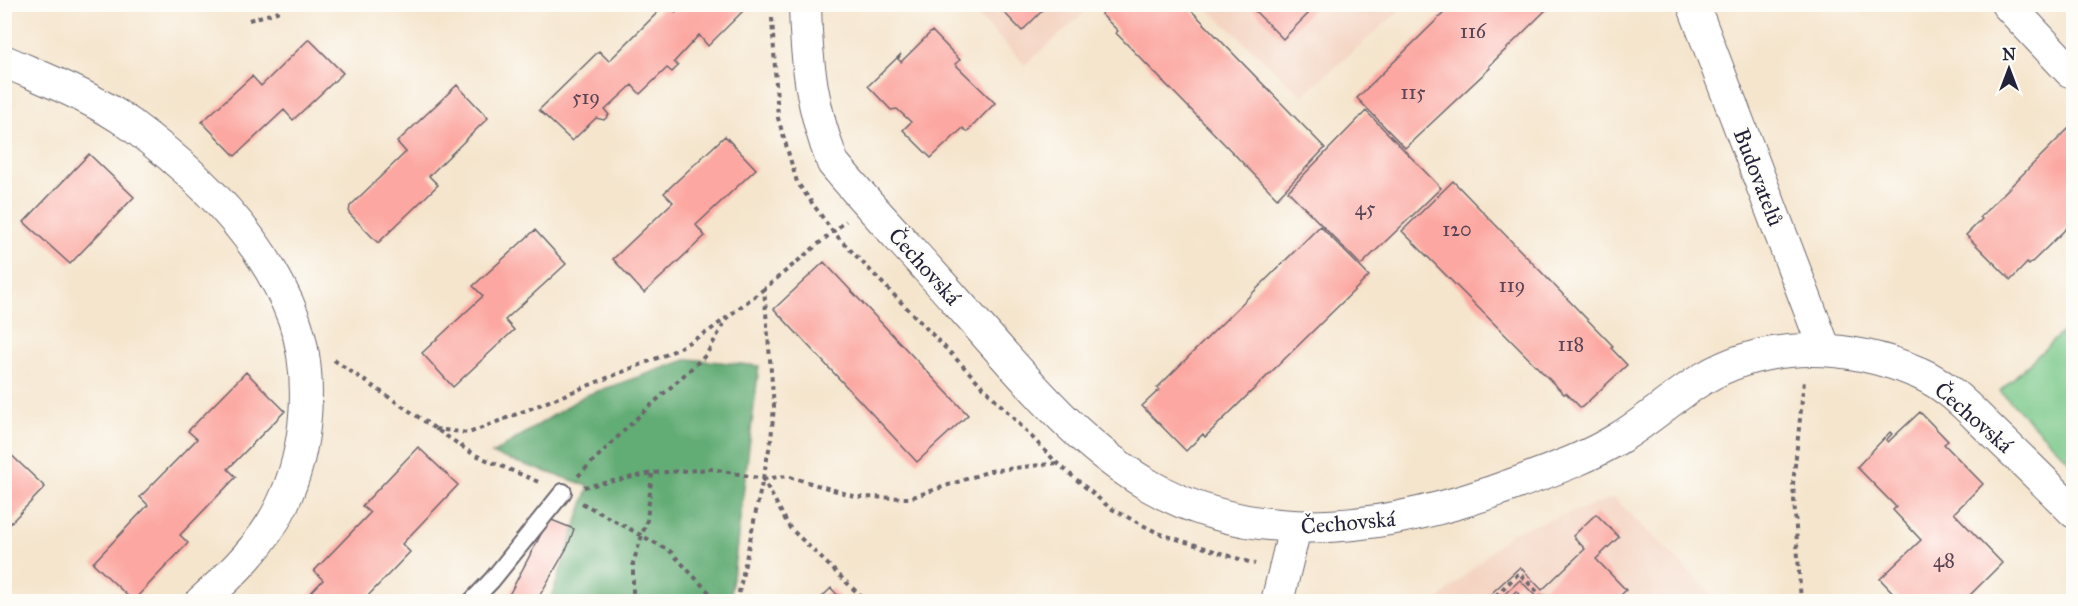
<svg xmlns="http://www.w3.org/2000/svg" width="2078" height="606" font-family="'IM FELL Great Primer',serif">
<style>
.built{fill:#f4d3c1}
.green{fill:#78c788;stroke:#4d7462;stroke-width:1.5}
.forest{fill:#62ac74;stroke:#426758;stroke-width:1.5}
.building{fill:#fca7a1}
.lines{fill:none;stroke-linecap:round;stroke-linejoin:round}
.service-casing{stroke:#6c666e;stroke-width:20}
.minor-casing{stroke:#6c666e;stroke-width:34}
.path{stroke:#6c666e;stroke-width:4;stroke-dasharray:4.5 4.5;stroke-linecap:butt}
.service{stroke:#fff;stroke-width:16}
.minor{stroke:#fff;stroke-width:32}
.labels{text-anchor:middle;stroke-width:4.5;stroke-linejoin:round;paint-order:stroke}
.number-label{font-size:20px;fill:#584354}
.street-label{font-size:22px;fill:#22223b;stroke:#fdfcf7}
</style>
<rect width="100%" height="100%" fill="#fdfcf7"/>
<filter id="ink" filterUnits="userSpaceOnUse"><feTurbulence type="fractalNoise" baseFrequency=".0167" numOctaves="2"/><feDisplacementMap in="SourceGraphic" scale="12" xChannelSelector="R" yChannelSelector="G"/><feConvolveMatrix kernelMatrix="1 2 1 2 8 2 1 2 1" color-interpolation-filters="sRGB"/></filter>
<filter id="wash" filterUnits="userSpaceOnUse"><feTurbulence type="fractalNoise" baseFrequency=".008" numOctaves="4" result="noise"/><feDisplacementMap in="SourceGraphic" scale="24" xChannelSelector="R" yChannelSelector="G"/><feGaussianBlur stdDeviation="1.35" result="paint"/><feColorMatrix in="noise" values="0 0 0 0 0 0 0 0 0 0 0 0 0 0 0 0 0 1.4 0 .05"/><feComposite in="paint" operator="in"/></filter>
<g filter="url(#wash)">
<rect width="100%" height="100%" fill="#f5e5cd"/>
<path class="built" d="M 968,5 L 1093,5 L 1025,65 Z
M 1204,5 L 1406,5 L 1302,96 Z
M 1614,498 L 1719,601 L 1436,602 L 1512,532 Z"/>
<path class="green" d="M 2073,322 L 2073,465 L 2000,391 Z"/>
<path class="forest" d="M 689,359 L 759,366 L 730,601 L 550,601 L 589,486 L 492,454 L 584,396 Z"/>
<g id="blocks">
<path class="building" d="M 666,4 L 676,12 L 684,4 L 750,4 L 708,46 L 699,35 L 674,62 L 678,66 L 672,72 L 667,68 L 640,94 L 632,85 L 605,110 L 609,115 L 604,120 L 596,118 L 572,141 L 539,110 L 599,51 L 609,61 Z
M 996,4 L 1049,4 L 1022,31 Z
M 1111,4 L 1185,4 L 1325,148 L 1277,198 L 1116,33 L 1118,31 L 1101,14 Z
M 1248,4 L 1318,4 L 1283,39 Z
M 1453,4 L 1552,4 L 1489,66 L 1490,68 L 1405,148 L 1357,98 Z
M 932,31 L 960,60 L 955,64 L 995,103 L 967,132 L 963,128 L 931,158 L 903,130 L 911,122 L 897,109 L 891,110 L 868,86 L 901,54 L 898,59 L 901,62 Z
M 309,39 L 343,73 L 293,120 L 284,110 L 235,156 L 202,122 L 252,76 L 261,86 Z
M 457,85 L 488,118 L 429,176 L 438,185 L 378,243 L 349,213 L 350,206 L 406,152 L 397,142 Z
M 1366,111 L 1441,188 L 1361,265 L 1288,191 Z
M 2074,123 L 2074,221 L 2029,265 L 2027,263 L 2011,280 L 1966,235 L 1982,219 L 1980,217 Z
M 725,136 L 756,169 L 696,225 L 705,236 L 644,293 L 613,259 L 673,202 L 664,193 Z
M 89,154 L 134,197 L 70,264 L 24,222 Z
M 1453,181 L 1613,346 L 1611,348 L 1627,365 L 1581,408 L 1566,393 L 1564,394 L 1402,231 Z
M 1320,226 L 1369,276 L 1205,437 L 1203,434 L 1186,451 L 1142,406 L 1159,390 L 1157,388 Z
M 535,230 L 566,264 L 505,320 L 514,330 L 453,387 L 422,353 L 483,296 L 473,286 Z
M 824,262 L 968,415 L 917,462 L 774,309 Z
M 246,372 L 285,411 L 228,469 L 236,477 L 180,535 L 188,543 L 133,601 L 93,563 L 148,505 L 140,497 L 197,439 L 188,431 Z
M 1920,412 L 1948,441 L 1944,444 L 1983,484 L 1954,513 L 2002,563 L 1963,602 L 1902,602 L 1880,579 L 1921,540 L 1893,510 L 1896,507 L 1857,467 L 1890,432 L 1892,434 L 1886,440 L 1888,442 Z
M 418,447 L 458,485 L 402,544 L 410,552 L 362,602 L 302,602 L 323,580 L 314,571 L 370,513 L 362,506 Z
M 4,448 L 45,487 L 4,530 Z
M 1596,514 L 1619,537 L 1596,559 L 1626,590 L 1614,602 L 1551,599 L 1541,602 L 1520,580 L 1496,602 L 1482,602 L 1520,567 L 1542,590 L 1585,549 L 1573,536 Z
M 549,519 L 574,529 L 568,546 L 536,602 L 502,602 L 510,593 Z
M 831,588 L 844,602 L 817,602 Z
M 1516,591 L 1526,602 L 1505,602 Z"/>
</g>
</g>
<g filter="url(#ink)">
<use href="#blocks" fill-opacity="0" stroke="#6c666e" stroke-width="1.5"/>
<g class="lines">
<g class="service-casing">
<path id="service" d="M 471,602 L 492,580 L 563,492"/>
</g>
<g class="minor-casing">
<path id="minor" d="M 805,4 C 806,61 812,110 833,163 C 873,211 916,255 957,302 C 1016,367 1073,442 1150,486 C 1265,552 1400,527 1517,483 C 1552,470 1587,458 1619,438 C 1649,420 1674,396 1704,378 C 1770,339 1851,344 1919,373 C 1949,386 1971,411 1994,433 C 2021,459 2048,485 2074,512
M 1693,4 L 1825,350
M 2007,4 L 2070,71
M 4,61 C 47,80 92,97 130,124 C 198,174 264,238 294,319 C 314,376 308,451 282,505 C 265,542 231,575 201,602
M 1277,602 L 1295,528"/>
</g>
<path class="path" d="M 772,18 L 778,118 L 797,182 L 833,232 L 1057,463 L 1110,508 L 1158,533 L 1255,564
M 249,20 L 277,12 L 283,4
M 334,360 L 473,454 L 541,483
M 435,429 L 469,433 L 670,353 L 709,331 L 764,289
M 578,476 L 638,417 L 706,355 L 728,317
M 763,479 L 787,476 L 857,497 L 910,498 L 990,471 L 1057,463
M 584,487 L 652,473 L 713,469 L 763,479 L 790,528 L 867,602
M 582,503 L 670,551 L 718,602
M 633,602 L 633,563 L 647,520 L 652,473
M 737,602 L 771,440 L 774,406 L 764,289 L 846,221
M 1489,602 L 1519,573 L 1543,598 L 1547,595
M 1801,602 L 1793,484 L 1804,381"/>
<use href="#service" class="service"/>
<use href="#minor" class="minor"/>
</g>
</g>
<g class="labels">
<g class="number-label">
<text x="1473" y="38">116</text>
<text x="1413" y="99">115</text>
<text x="586" y="104">519</text>
<text x="1365" y="215">45</text>
<text x="1457" y="236">120</text>
<text x="1512" y="292">119</text>
<text x="1571" y="351">118</text>
<text x="1944" y="567">48</text>
</g>
<g class="street-label">
<text transform="translate(1759 177) rotate(69)" y="8">Budovatelů</text>
<text transform="translate(925 266) rotate(48)" y="8">Čechovská</text>
<text transform="translate(1974 417) rotate(41)" y="8">Čechovská</text>
<text transform="translate(1348 522) rotate(-5)" y="8">Čechovská</text>
</g>
</g>
<rect width="2078" height="606" fill="none" stroke="#fdfcf7" stroke-width="24"/>
<g transform="translate(2009 69)" stroke="#fdfcf7" stroke-width="4.5" paint-order="stroke">
<path d="M0-4.5L10 22L0 15L-10 22Z" fill="#22223b"/>
<text y="-9" font-size="16" font-weight="bold" text-anchor="middle" fill="#22223b">N</text>
</g>
</svg>
